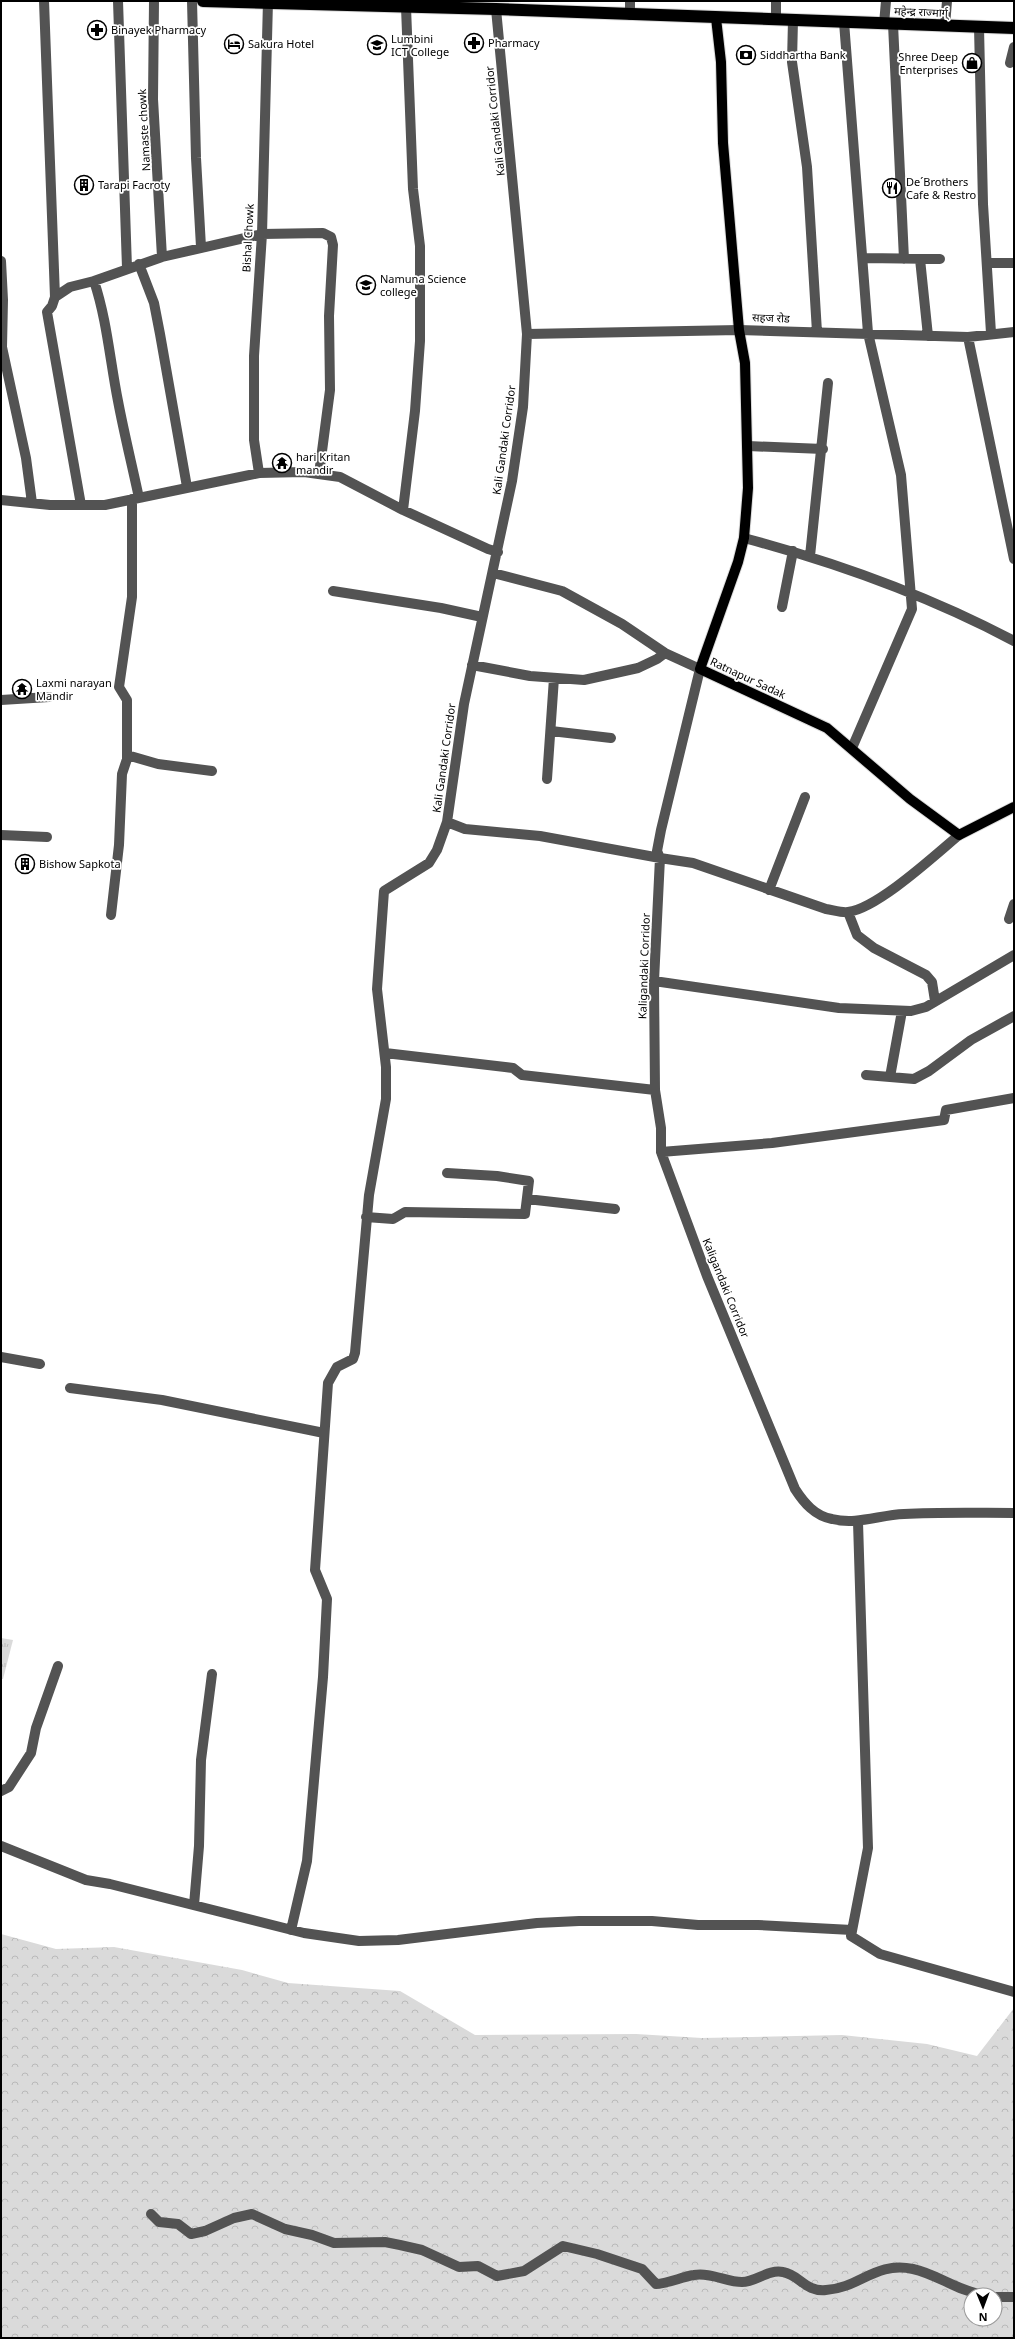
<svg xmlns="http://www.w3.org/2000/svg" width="1015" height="2339" font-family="'Noto Sans','Noto Sans Devanagari',sans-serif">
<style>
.grass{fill:url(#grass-tufts)}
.forest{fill:url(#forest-crowns);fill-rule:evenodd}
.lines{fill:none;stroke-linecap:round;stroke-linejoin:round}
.major-casing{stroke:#dbdbdb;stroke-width:12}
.highway-casing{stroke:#dbdbdb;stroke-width:14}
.minor{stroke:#535353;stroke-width:10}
.major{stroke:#000;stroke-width:10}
.highway{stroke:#000;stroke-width:12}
.labels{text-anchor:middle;stroke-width:3.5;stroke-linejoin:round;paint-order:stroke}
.street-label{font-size:11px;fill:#000;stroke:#fff}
.poi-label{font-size:11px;fill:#000;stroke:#fff;text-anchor:start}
</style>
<defs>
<pattern id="grass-tufts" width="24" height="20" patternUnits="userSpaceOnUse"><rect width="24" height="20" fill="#dadada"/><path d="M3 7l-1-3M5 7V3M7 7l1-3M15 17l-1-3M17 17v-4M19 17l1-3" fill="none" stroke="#b9b9b9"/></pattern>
<pattern id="forest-crowns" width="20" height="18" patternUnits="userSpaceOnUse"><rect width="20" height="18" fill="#dadada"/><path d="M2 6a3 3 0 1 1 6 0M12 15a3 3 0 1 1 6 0" fill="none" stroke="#b9b9b9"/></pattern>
</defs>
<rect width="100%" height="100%" fill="#fff"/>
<path class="grass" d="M 1,1638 L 13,1640 L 3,1679 L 1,1679 Z"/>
<path class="forest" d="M 1,1934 L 56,1949 L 114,1947 L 242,1970 L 288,1983 L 400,1991 L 475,2035 L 636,2034 L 702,2038 L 842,2035 L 927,2044 L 977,2056 L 1014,2008 L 1014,2338 L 1,2338 ZM 971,2295 L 995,2295 L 995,2319 L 971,2319 Z"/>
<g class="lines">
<g class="major-casing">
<path id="major" d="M 716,18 L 721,62 L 723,143 L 739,330 L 745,363 L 748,488 L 744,538 L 738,562 L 700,669 L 827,728 L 910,799 L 959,835 L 1014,807"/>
</g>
<g class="highway-casing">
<path id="highway" d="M 203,1 L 496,9 L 1014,28"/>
</g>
<path class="minor" d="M 44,1 L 55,297 L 52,306 L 47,312 L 81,505
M 118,1 L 127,268
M 154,1 L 153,99 L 162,257
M 192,1 L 196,158 L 201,247
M 630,1 L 630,15
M 776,20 L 776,1
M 793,20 L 792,62 L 807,167 L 817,332
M 844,22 L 868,333 L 901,475 L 912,609 L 852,748
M 884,24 L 886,1
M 893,24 L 904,259
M 945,26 L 947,1
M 979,27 L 983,204 L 991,333
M 1010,63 L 1014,47
M 863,258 L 940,259
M 920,259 L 928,336
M 1,261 L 3,300 L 2,347 L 26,458 L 32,503
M 988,263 L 1014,263
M 139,264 L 154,303 L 160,334 L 187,487
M 55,297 L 70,287 L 94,281
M 527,334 L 739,330 L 968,337 L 1014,332
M 968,337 L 1014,559
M 748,446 L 823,449
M 259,473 L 254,440 L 254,356 L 262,234 L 268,1
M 139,498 C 132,465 124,433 118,401 C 110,361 107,320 94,281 L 162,257 L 262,234 L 323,233 L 331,237 L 333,245 L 329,316 L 330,390 L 319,474
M 1,500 L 50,505 L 105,505 L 259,473 L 304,472 L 340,477 L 403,510 L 488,549 L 498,552
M 403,510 L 415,411 L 420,341 L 420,246 L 413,189 L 406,7
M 744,538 C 838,563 929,596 1014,641
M 810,556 L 828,383
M 493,573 L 562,591 L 622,624 L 665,653 L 700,669 L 661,830 L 657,851 L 660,858 L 693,863 L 826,909 C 833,910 842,913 848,912 C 878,908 935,855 959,835
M 333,591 L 441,608 L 482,617
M 782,607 L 793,551
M 472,665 L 530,676 L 584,680 L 638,668 L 657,659 L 665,653
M 1,700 L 49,697
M 551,731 L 611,738
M 127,755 L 158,764 L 212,771
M 547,779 L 554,678
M 447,822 L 465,829 L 540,836 L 660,858 L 654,981 L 655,1090 L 661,1128 L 661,1152 L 707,1276 L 795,1489 C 804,1503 815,1516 832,1519 C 857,1525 879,1515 904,1514 C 941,1512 977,1513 1014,1513
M 1,835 L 47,837
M 769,890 L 805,797
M 848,912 L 857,935 L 874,948 L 926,975 L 932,982 L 935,1001
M 111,915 L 119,845 L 122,774 L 127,759 L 127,700 L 119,687 L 132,597 L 132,499
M 1009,919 L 1014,904
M 654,981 L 839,1008 L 911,1011 L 926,1007 L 1014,955
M 385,1053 L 505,1067 L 513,1068 L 522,1075 L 655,1090
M 866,1075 L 914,1079 L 929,1071 L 971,1040 L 1014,1016
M 890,1077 L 902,1011
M 661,1152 L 772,1143 L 944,1120 L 946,1110 L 1014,1098
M 527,1199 L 615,1209
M 366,1217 L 393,1219 L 405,1212 L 525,1214 L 529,1181 L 497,1176 L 447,1173
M 1,1357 L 40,1364
M 70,1388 L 162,1400 L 324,1433
M 858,1522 L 868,1848 L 851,1936 L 880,1954 L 1014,1992
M 1,1791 L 9,1787 L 31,1753 L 36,1728 L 58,1666
M 1,1846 L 86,1880 L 110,1884 L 304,1933 L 359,1941 L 398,1940 L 537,1923 L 579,1921 L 652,1921 L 698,1925 L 758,1925 L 852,1930
M 194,1905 L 199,1846 L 201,1760 L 212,1674
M 291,1930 L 307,1861 L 323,1677 L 327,1599 L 315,1570 L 328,1383 L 337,1367 L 353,1359 L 355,1353 L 369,1195 L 386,1099 L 386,1067 L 377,989 L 384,891 L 429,863 L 437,850 L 447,822 L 464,704 L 512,481 L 523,407 L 527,334 L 496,9
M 151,2214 L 159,2222 L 178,2224 L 191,2234 L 205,2231 L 234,2218 L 252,2214 L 285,2229 L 312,2235 L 334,2243 L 385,2242 L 400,2245 L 422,2250 L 459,2267 L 478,2266 L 497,2276 L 524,2271 L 563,2246 L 597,2254 L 642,2269 L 656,2284 C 670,2283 681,2277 694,2275 C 710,2272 727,2282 742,2282 C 756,2282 768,2269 783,2272 C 800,2275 805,2292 826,2290 C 860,2288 875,2261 913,2269 C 937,2274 957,2291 984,2295
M 995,2297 L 1014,2297"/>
<use href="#major" class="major"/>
<use href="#highway" class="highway"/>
</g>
<defs>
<g id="pharmacy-ring" transform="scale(1)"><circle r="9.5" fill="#fff" stroke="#000" stroke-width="1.5"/><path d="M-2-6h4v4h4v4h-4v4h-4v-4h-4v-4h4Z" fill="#000"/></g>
<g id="hotel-ring" transform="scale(1)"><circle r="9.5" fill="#fff" stroke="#000" stroke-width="1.5"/><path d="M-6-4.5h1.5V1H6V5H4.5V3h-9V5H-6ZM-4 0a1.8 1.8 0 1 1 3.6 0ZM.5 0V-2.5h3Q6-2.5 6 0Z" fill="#000"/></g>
<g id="university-ring" transform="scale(1)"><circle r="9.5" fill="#fff" stroke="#000" stroke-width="1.5"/><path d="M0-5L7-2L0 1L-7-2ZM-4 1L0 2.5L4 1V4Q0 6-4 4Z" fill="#000"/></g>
<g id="bank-ring" transform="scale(1)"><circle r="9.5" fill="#fff" stroke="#000" stroke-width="1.5"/><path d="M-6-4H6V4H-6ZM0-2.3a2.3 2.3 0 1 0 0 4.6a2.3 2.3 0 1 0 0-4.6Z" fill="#000"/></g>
<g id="shop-ring" transform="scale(1)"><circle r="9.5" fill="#fff" stroke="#000" stroke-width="1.5"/><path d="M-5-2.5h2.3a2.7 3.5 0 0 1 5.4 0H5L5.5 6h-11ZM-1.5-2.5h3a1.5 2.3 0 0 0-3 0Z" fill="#000"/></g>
<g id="building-ring" transform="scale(1)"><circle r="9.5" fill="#fff" stroke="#000" stroke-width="1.5"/><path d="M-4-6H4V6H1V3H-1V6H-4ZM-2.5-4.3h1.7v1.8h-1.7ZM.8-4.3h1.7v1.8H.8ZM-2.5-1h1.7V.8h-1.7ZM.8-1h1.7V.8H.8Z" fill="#000"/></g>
<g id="restaurant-ring" transform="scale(1)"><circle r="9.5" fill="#fff" stroke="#000" stroke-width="1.5"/><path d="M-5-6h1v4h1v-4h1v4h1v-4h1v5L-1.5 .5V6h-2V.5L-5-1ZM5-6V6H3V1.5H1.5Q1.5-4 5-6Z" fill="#000"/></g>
<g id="temple-ring" transform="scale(1)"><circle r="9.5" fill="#fff" stroke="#000" stroke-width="1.5"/><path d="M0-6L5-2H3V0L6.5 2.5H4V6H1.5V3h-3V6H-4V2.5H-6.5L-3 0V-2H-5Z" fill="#000"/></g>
</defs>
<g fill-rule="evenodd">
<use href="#pharmacy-ring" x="97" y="30"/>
<use href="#pharmacy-ring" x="474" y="43"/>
<use href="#hotel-ring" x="234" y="44"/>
<use href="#university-ring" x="377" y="45"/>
<use href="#bank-ring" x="746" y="55"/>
<use href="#shop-ring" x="972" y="63"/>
<use href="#building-ring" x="84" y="185"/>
<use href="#restaurant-ring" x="892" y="188"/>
<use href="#university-ring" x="366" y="285"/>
<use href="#temple-ring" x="282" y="463"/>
<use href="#temple-ring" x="22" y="689"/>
<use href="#building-ring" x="25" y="864"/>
</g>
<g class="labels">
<g class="street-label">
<text transform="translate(921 12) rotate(2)" y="4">महेन्द्र राज्मार्ग्</text>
<text transform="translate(495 121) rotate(-96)" y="4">Kali Gandaki Corridor</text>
<text transform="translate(144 130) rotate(-93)" y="4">Namaste chowk</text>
<text transform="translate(248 238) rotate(-87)" y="4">Bishal Chowk</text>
<text transform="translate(771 318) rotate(2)" y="4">सहज रोड</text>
<text transform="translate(504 440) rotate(-82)" y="4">Kali Gandaki Corridor</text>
<text transform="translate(748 678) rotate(25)" y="4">Ratnapur Sadak</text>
<text transform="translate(444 758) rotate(-82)" y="4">Kali Gandaki Corridor</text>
<text transform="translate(644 966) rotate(-88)" y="4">Kaligandaki Corridor</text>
<text transform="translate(726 1288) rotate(68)" y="4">Kaligandaki Corridor</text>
</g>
<g class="poi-label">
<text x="111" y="34">Binayek Pharmacy</text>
<text x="391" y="43">Lumbini<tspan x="391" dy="13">ICT College</tspan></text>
<text x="488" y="47">Pharmacy</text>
<text x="248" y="48">Sakura Hotel</text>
<text x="760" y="59">Siddhartha Bank</text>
<text x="958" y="61" text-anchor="end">Shree Deep<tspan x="958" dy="13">Enterprises</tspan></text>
<text x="906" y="186">De´Brothers<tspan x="906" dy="13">Cafe &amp; Restro</tspan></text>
<text x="98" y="189">Tarapi Facroty</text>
<text x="380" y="283">Namuna Science<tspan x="380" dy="13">college</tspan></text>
<text x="296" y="461">hari Kritan<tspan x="296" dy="13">mandir</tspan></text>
<text x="36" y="687">Laxmi narayan<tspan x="36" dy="13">Mandir</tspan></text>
<text x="39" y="868">Bishow Sapkota</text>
</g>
</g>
<rect width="1015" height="2339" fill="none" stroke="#000000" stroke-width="4"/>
<g transform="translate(983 2307) rotate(179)"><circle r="19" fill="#ffffff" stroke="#999999"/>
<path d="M0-3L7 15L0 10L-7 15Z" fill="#000000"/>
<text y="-6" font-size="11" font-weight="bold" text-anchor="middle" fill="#000000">N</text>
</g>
</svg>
